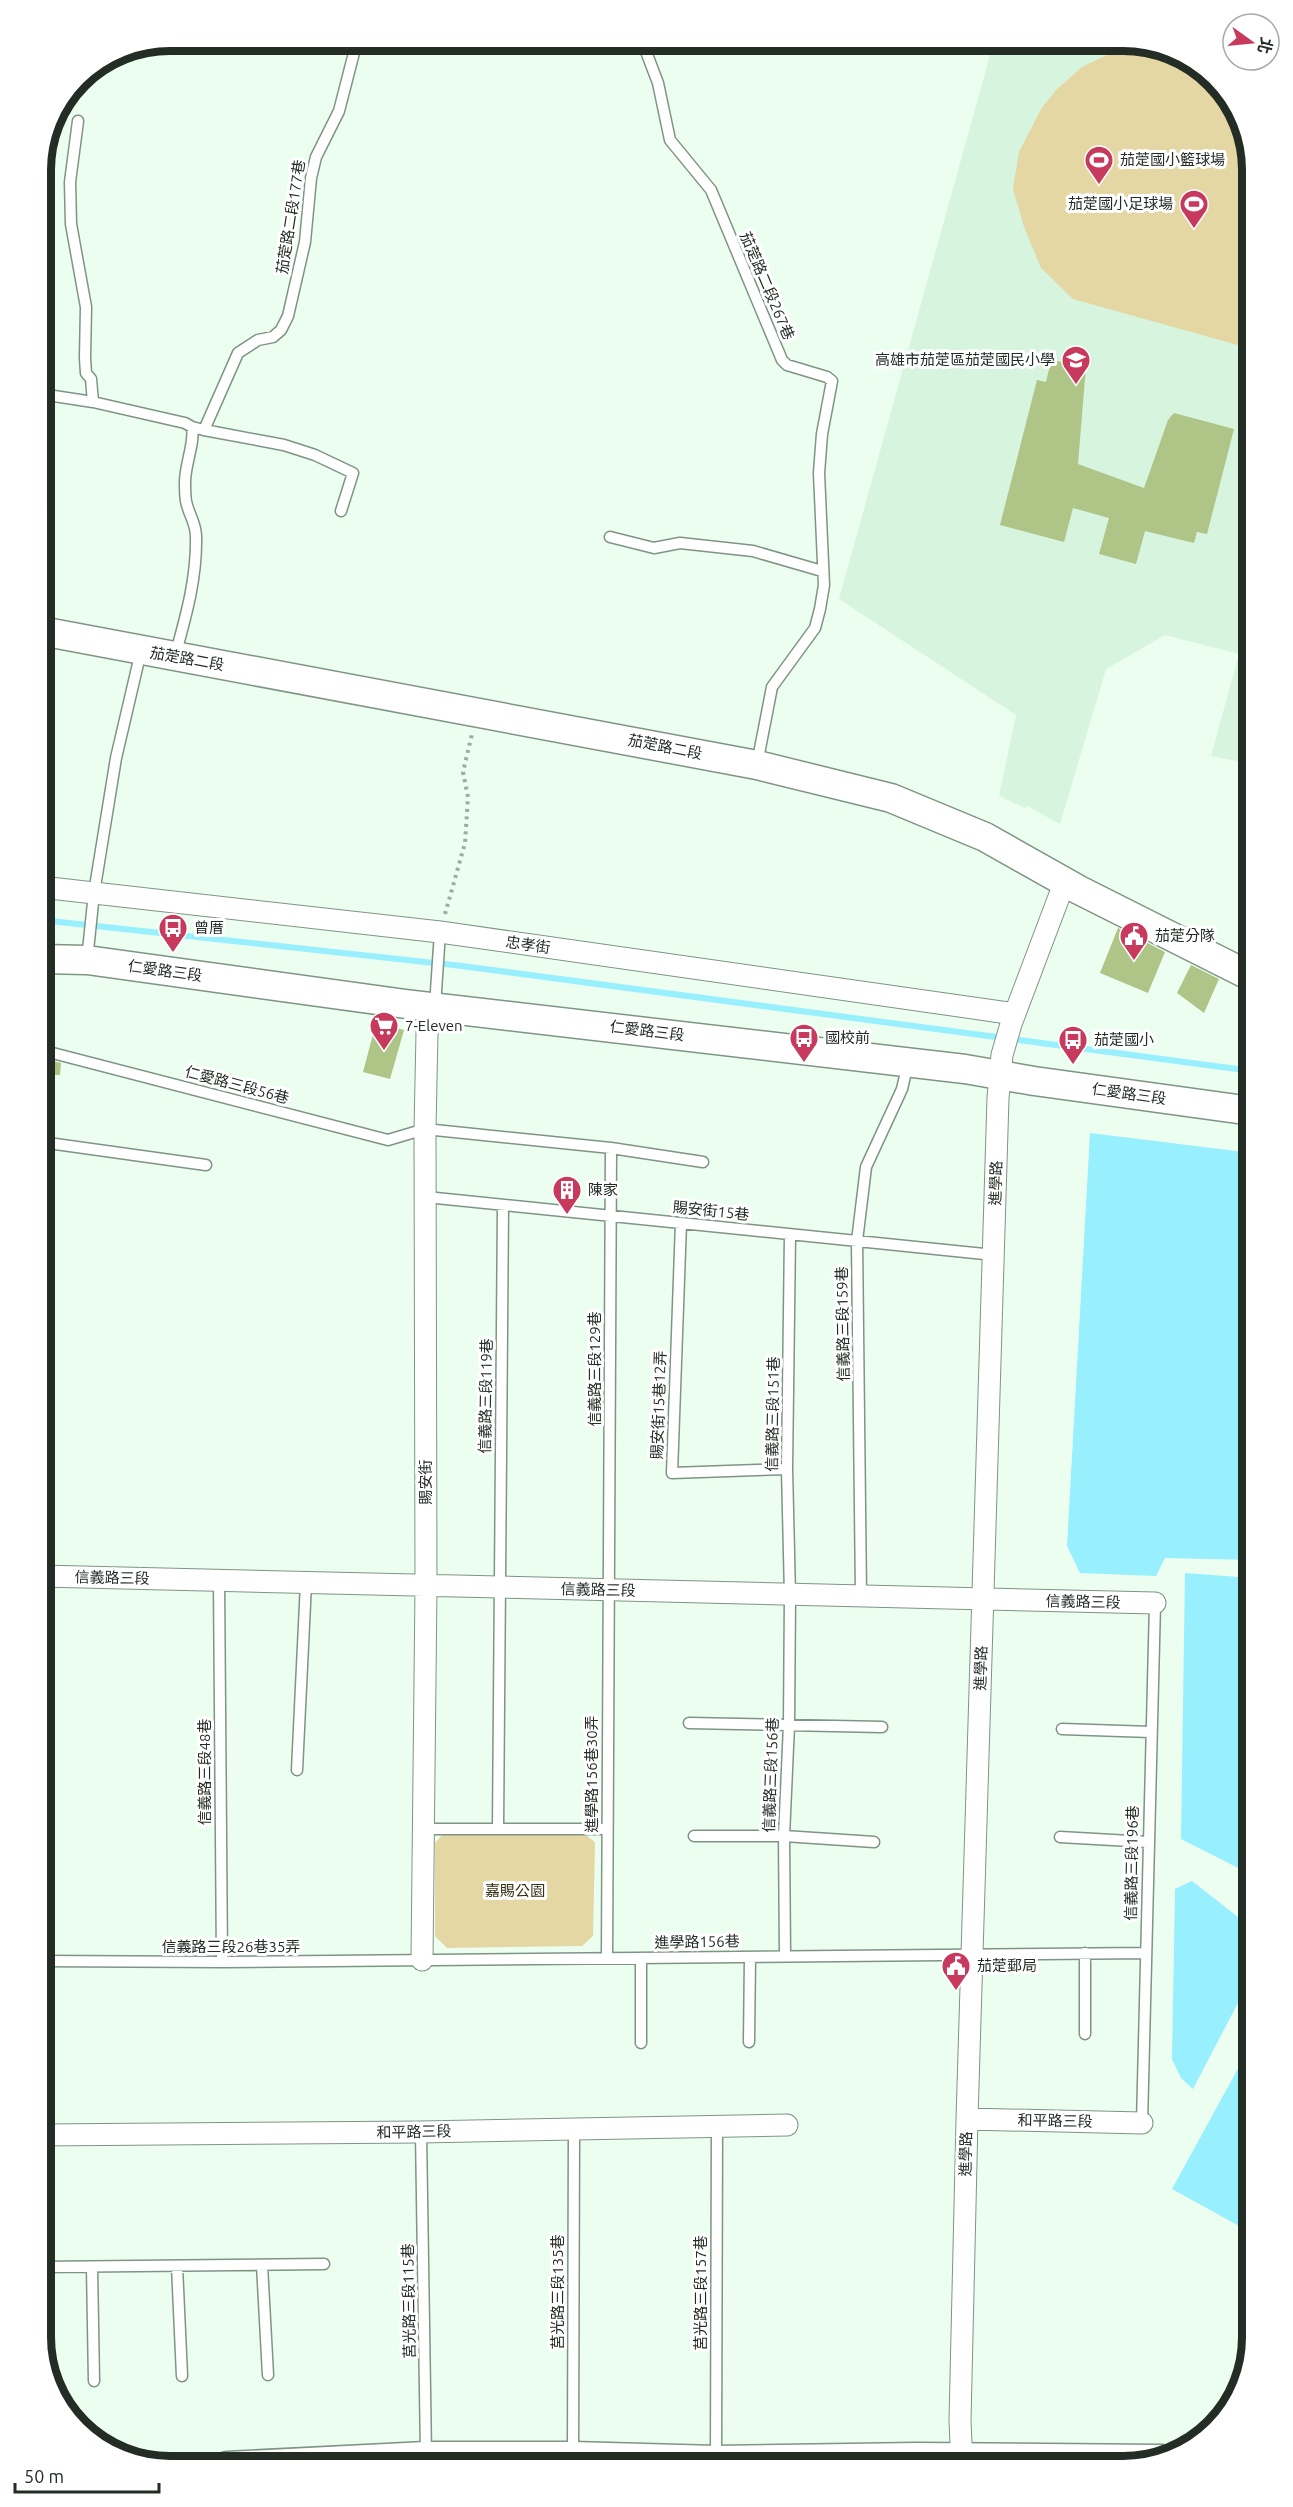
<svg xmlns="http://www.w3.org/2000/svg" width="1293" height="2507" font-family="Ubuntu,'Noto Sans TC',sans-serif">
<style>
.built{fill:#d7f4de}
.green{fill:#e4d7a4}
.water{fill:#98effe}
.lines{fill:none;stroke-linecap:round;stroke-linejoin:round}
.stream{stroke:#98effe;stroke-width:6}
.building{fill:#afc487}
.lane-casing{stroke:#7f9484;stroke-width:13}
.street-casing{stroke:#7f9484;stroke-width:23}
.secondary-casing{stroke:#7f9484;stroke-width:31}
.path{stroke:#9daba0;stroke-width:4;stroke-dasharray:3 4.5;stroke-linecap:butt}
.lane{stroke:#fff;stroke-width:10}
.street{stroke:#fff;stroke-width:21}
.secondary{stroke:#fff;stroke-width:28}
.labels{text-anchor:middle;stroke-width:6;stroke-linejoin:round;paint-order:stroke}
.poi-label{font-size:15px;fill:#242c26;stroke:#fff;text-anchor:start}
.street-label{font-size:15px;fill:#242c26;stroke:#fff}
.park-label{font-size:15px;fill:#362f12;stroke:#fff}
.rim{fill:none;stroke:#242c26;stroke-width:8}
</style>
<rect width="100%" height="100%" fill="#ecfef0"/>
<path class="built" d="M 994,41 L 1132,41 L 1202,67 L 1242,120 L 1252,170 L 1252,764 L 1211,756 L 1239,654 L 1165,635 L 1106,669 L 1060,824 L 1027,806 L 1025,808 L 999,796 L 1016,715 L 839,599 Z"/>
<path class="green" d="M 1146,49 L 1202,67 L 1242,120 L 1252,170 L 1252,349 L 1073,299 L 1041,268 L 1024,227 L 1013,189 L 1019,152 L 1041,109 L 1057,89 L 1082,67 L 1113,52 Z
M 443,1834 L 584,1834 L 595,1842 L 593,1936 L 582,1946 L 447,1948 L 435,1936 L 435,1843 Z"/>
<path class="water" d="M 1090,1133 L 1252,1153 L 1252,1560 L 1165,1558 L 1156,1576 L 1080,1573 L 1067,1546 Z
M 1185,1573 L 1252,1578 L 1252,1875 L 1181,1839 Z
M 1192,1881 L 1252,1928 L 1252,1976 L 1193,2089 L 1181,2078 L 1172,2059 L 1175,1889 Z
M 1252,2043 L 1252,2233 L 1172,2189 Z"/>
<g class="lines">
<path class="stream" d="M 41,920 L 462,966 L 1252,1071"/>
</g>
<path class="building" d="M 1051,360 L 1086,366 L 1078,464 L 1144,488 L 1168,420 L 1174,413 L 1234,429 L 1207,534 L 1197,532 L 1194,543 L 1145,531 L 1136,564 L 1099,554 L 1109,518 L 1073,508 L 1064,542 L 1000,525 L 1037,380 L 1046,382 Z
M 1118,928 L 1165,952 L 1148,993 L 1100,973 Z
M 1191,965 L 1219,979 L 1204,1013 L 1177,993 Z
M 376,1023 L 404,1030 L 390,1079 L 363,1072 Z
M 45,1059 L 61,1063 L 60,1075 L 47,1075 Z"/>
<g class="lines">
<g class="lane-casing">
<path id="lane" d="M 642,41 L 658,83 L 670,140 L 711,190 L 782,360 L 787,365 L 827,377 L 832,381 L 822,434 L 819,473 L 824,585 L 820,609 L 815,628 L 772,687 L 757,764
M 78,121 L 70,182 L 71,224 L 86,307 L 85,358 L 86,373 L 91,379 L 93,402 L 185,423 L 192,427 C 195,443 185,464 185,482 C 185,488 185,495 186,501 C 188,513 196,523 196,536 C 197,578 186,616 175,656
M 41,394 L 93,402
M 192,427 L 204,430 L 238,353 L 258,340 L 273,337 L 281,330 L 288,316 L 305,242 L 311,178 L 316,157 L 339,111 L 357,41
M 204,430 L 284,445 L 315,455 L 353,473 L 341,511
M 610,537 L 654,548 L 680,543 L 753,551 L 822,571
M 87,960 L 94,893 L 116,758 L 141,651
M 435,1006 L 440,932
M 41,1050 L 388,1140 L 425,1129 L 611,1148 L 703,1162
M 41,1142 L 206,1165
M 426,1197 L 994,1255
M 681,1223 L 672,1473 L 787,1469
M 219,1581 L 222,1962
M 861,1596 L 857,1241 L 866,1167 L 902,1089 L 908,1063
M 689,1723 L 882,1727
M 1062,1729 L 1151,1732
M 297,1770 L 306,1583
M 423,1829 L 607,1829
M 498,1829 L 503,1205
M 694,1836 L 784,1836 L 874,1842
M 1060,1837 L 1148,1842
M 1085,1953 L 1085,2034
M 785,1956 L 784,1836 L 789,1725 L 790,1595 L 787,1469 L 790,1235
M 607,1958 L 611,1148
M 41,1961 L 222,1962 L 1145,1953
M 749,2042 L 750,1957
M 641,2043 L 641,1958
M 1142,2123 L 1155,1603
M 421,2132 L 426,2455
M 262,2265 L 268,2375
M 177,2266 L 182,2376
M 41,2267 L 324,2264
M 92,2267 L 94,2381
M 573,2456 L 574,2129
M 716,2459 L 717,2126"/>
</g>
<g class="street-casing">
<path id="street" d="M 41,887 L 440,932 L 1015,1014
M 41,1576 L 1155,1603
M 422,1960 L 426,1586 L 425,1129 L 427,1033 L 435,1006
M 967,2119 L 1142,2123
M 41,2135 L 421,2132 L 787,2125
M 962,2466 L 960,2421 L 967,2119 L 998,1098 L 1002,1055 L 1011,1024 L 1065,881"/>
</g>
<g class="secondary-casing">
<path id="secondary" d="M 41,631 L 757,765 L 891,798 L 985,837 L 1079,890 L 1252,977
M 41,959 L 87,960 L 406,1004 L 965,1069 L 1034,1081 L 1252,1111
M 227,2466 L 426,2456 L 573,2456 L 716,2460 L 917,2457 L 1161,2459"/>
</g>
<path class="path" d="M 445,914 L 465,843 L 468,797 L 463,772 L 472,734"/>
<use href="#lane" class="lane"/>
<use href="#street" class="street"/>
<use href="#secondary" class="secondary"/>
</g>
<defs>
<g id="stadium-pin" transform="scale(1.5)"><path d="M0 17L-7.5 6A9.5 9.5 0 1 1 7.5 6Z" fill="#c8395e" stroke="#fff"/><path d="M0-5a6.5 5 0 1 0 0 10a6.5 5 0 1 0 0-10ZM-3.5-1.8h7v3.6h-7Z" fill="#fff"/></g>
<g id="school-pin" transform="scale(1.5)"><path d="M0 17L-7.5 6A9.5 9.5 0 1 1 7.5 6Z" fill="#c8395e" stroke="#fff"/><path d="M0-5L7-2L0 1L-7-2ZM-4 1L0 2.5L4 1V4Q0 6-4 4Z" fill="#fff"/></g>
<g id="bus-pin" transform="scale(1.5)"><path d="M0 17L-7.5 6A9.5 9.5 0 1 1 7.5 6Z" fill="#c8395e" stroke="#fff"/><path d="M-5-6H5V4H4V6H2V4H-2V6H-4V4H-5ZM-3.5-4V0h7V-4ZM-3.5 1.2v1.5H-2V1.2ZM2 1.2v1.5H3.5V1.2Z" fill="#fff"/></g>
<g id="civic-pin" transform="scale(1.5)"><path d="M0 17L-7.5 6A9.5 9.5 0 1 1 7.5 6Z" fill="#c8395e" stroke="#fff"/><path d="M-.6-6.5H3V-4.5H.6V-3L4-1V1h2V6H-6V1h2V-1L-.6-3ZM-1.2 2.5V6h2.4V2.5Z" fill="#fff"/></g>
<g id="supermarket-pin" transform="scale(1.5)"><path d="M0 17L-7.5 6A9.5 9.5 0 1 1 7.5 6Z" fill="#c8395e" stroke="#fff"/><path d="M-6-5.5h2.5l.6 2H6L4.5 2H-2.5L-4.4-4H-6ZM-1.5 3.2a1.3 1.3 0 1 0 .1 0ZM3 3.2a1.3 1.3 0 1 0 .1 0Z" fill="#fff"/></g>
<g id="building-pin" transform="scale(1.5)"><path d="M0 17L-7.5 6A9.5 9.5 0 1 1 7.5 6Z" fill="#c8395e" stroke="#fff"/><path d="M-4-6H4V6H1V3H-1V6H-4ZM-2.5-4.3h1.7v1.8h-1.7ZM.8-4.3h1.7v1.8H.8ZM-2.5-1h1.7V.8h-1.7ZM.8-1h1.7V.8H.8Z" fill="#fff"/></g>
</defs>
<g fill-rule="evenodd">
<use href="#stadium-pin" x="1099" y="160"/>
<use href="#stadium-pin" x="1194" y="204"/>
<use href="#school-pin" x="1076" y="360"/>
<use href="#bus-pin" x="173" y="928"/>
<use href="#civic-pin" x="1134" y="936"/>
<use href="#supermarket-pin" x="384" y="1026"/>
<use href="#bus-pin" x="804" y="1038"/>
<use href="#bus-pin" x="1073" y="1040"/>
<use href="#building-pin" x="567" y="1190"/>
<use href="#civic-pin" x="956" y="1966"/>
</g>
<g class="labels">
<g class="poi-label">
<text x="1120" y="165">茄萣國小籃球場</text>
<text x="1173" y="209" text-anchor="end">茄萣國小足球場</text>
<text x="1055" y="365" text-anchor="end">高雄市茄萣區茄萣國民小學</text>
<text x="194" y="933">曾厝</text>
<text x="1155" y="941">茄萣分隊</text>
<text x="405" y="1031">7-Eleven</text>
<text x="825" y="1043">國校前</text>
<text x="1094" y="1045">茄萣國小</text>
<text x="588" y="1195">陳家</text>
<text x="977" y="1971">茄萣郵局</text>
</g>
<g class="street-label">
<text transform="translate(291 217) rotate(-81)" y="5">茄萣路二段177巷</text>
<text transform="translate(767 286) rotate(67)" y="5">茄萣路二段267巷</text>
<text transform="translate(187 659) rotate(10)" y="5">茄萣路二段</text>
<text transform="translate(665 747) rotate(11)" y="5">茄萣路二段</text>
<text transform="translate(528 945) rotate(8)" y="5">忠孝街</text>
<text transform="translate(165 971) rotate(8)" y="5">仁愛路三段</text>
<text transform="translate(647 1031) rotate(7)" y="5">仁愛路三段</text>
<text transform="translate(237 1085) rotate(15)" y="5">仁愛路三段56巷</text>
<text transform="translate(1129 1094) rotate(8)" y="5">仁愛路三段</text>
<text transform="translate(996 1183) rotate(-88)" y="5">進學路</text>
<text transform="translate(711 1211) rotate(6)" y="5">賜安街15巷</text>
<text transform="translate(843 1324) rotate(-91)" y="5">信義路三段159巷</text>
<text transform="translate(595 1369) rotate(-90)" y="5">信義路三段129巷</text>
<text transform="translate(486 1396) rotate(-89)" y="5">信義路三段119巷</text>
<text transform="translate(659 1405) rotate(-88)" y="5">賜安街15巷12弄</text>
<text transform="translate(773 1414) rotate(-89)" y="5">信義路三段151巷</text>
<text transform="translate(426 1482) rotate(-90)" y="5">賜安街</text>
<text transform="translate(112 1578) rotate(1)" y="5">信義路三段</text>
<text transform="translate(598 1590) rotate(1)" y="5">信義路三段</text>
<text transform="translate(1083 1602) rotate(1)" y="5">信義路三段</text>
<text transform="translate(981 1668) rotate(-88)" y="5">進學路</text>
<text transform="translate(205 1772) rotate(-90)" y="5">信義路三段48巷</text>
<text transform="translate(592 1774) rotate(-90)" y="5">進學路156巷30弄</text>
<text transform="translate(771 1775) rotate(-88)" y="5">信義路三段156巷</text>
<text transform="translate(1132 1863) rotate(-89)" y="5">信義路三段196巷</text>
<text transform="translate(697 1942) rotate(-1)" y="5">進學路156巷</text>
<text x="231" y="1952">信義路三段26巷35弄</text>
<text transform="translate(1055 2121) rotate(1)" y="5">和平路三段</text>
<text transform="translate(414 2132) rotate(-1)" y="5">和平路三段</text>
<text transform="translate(966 2154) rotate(-89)" y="5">進學路</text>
<text transform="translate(558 2292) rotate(-90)" y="5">莒光路三段135巷</text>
<text transform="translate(701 2293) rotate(-90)" y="5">莒光路三段157巷</text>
<text transform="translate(409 2301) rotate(-91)" y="5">莒光路三段115巷</text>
</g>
<g class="park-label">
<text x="515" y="1896">嘉賜公園</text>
</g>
</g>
<path d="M0 0H1293V2507H0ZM170 51H1123A119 119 0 0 1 1242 170V2337A119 119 0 0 1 1123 2456H170A119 119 0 0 1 51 2337V170A119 119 0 0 1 170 51Z" fill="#fff" fill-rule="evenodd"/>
<path class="rim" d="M170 51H1123A119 119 0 0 1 1242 170V2337A119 119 0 0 1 1123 2456H170A119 119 0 0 1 51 2337V170A119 119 0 0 1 170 51Z"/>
<g transform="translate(1251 42) rotate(105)"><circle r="28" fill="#ffffff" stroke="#a7aba8" stroke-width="1.5"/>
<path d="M0-4.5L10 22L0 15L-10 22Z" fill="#c8395e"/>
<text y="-9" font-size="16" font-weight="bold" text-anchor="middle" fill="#242c26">北</text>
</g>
<path d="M15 2483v9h144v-9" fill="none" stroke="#242c26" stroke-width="3"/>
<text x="24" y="2483" font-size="18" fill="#242c26" stroke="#ffffff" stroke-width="4.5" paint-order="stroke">50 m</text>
</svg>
